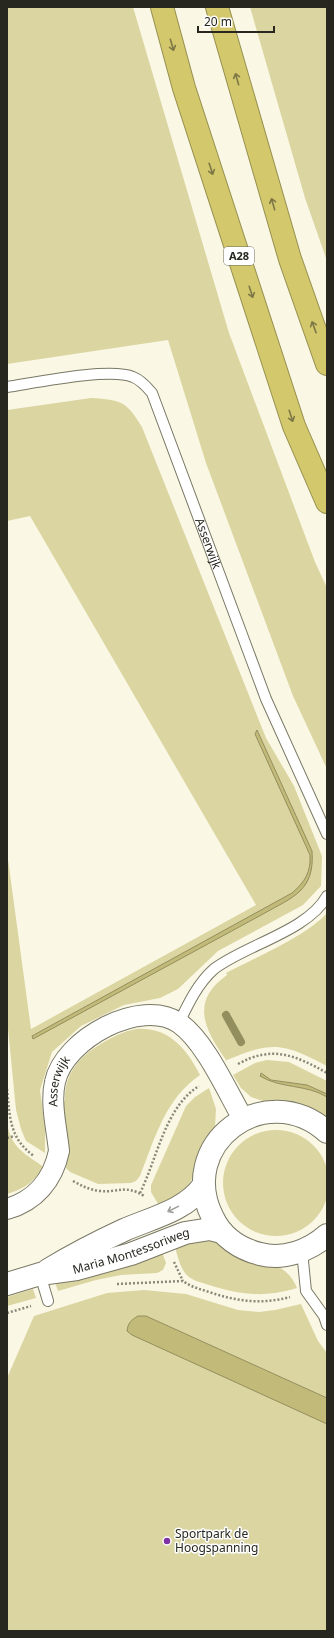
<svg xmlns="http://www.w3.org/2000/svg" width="334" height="1638" font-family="'Noto Sans',sans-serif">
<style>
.green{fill:#dbd5a2}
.water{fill:#c1ba78;stroke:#938e5d}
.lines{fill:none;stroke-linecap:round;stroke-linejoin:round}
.stream{stroke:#938e5d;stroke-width:8}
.lane-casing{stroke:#797865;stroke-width:12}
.street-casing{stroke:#797865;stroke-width:22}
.secondary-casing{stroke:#797865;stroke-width:24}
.highway-casing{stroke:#979051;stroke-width:24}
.path{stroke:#89887b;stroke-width:2.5;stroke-dasharray:2 2;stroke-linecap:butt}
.lane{stroke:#fff;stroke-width:10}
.street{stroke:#fff;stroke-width:20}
.secondary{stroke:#fff;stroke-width:22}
.highway{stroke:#d3c86c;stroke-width:22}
.oneway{stroke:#7d7846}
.oneway2{stroke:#9e9e9a}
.poi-dot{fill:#7f32a4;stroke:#fff;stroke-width:1.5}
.labels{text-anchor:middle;stroke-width:3;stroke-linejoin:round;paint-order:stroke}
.shield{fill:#fff;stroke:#686862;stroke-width:1}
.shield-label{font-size:11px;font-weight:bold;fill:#27271f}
.street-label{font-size:12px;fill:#27271f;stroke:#fff}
.poi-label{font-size:12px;fill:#27271f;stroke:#fff;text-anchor:start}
</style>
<rect width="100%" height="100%" fill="#faf8e4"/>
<path class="green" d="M 7,7 L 133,7 L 229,333 L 315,562 L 327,588 L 327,769 L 293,696 L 206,463 L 168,340 L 7,364 Z
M 250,7 L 327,7 L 327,261 L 305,198 Z
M 91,398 C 122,400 126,401 142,427 L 266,738 L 294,786 L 322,856 L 321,886 L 303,905 L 218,951 L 178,989 L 160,998 L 124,1005 L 81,1026 L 52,1052 L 40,1090 L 45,1127 L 45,1153 L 26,1141 L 21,1129 L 16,1110 L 7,1019 L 7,852 L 31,1029 L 256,905 L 30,516 L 7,521 L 7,410 Z
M 327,913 L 327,1066 C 282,1042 271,1041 225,1061 L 226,1060 C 204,1029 190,1001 227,975 L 226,973 C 256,957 305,937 327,913 Z
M 136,1029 C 169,1027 186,1048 200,1075 C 165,1099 155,1138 140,1176 L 136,1181 L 131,1183 L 98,1184 L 70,1172 L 66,1168 L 68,1152 L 63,1101 L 65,1101 C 64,1072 81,1055 104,1042 C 115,1036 124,1031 136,1029 Z
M 267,1060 L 289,1062 L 327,1081 L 327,1094 L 307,1085 L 271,1080 L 261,1073 L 259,1074 C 275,1090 306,1083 327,1097 L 327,1123 L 251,1097 L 241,1088 L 233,1075 L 255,1063 Z
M 209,1088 L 216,1109 L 215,1127 L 190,1183 L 174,1200 L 160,1207 L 151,1192 L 151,1185 L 186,1106 L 195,1097 Z
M 7,1122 C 10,1147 25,1154 44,1167 C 32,1183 26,1188 7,1194 Z
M223 1183a53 53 0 1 1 106 0a53 53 0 1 1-106 0Z
M 199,1239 C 219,1241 276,1260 289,1275 C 293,1279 295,1284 297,1288 C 263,1298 242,1295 209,1285 C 201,1282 191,1281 185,1273 C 179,1265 177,1253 174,1244 Z
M 161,1249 L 166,1263 L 163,1270 L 157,1273 L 121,1275 L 96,1280 L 58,1291 L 55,1282 Z
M 33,1289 L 36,1298 L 7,1306 L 7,1297 Z
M 144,1290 L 186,1294 L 238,1310 L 259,1312 L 275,1310 L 301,1304 L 318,1341 L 327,1353 L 327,1398 L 146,1316 L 138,1316 L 127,1331 L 327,1424 L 327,1631 L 7,1631 L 7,1378 L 34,1316 L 107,1293 Z"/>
<path class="water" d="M 257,730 L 312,851 C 315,891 293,897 263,914 L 33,1039 L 32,1036 L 292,893 C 305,882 311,872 310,855 L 255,734 Z
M 261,1073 L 271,1080 L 307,1085 L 327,1094 L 327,1097 C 306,1084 281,1089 260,1076 Z
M 138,1316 L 146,1316 L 327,1398 L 327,1424 L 132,1335 L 127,1331 C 128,1323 131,1320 138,1316 Z"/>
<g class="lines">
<path class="stream" d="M 226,1015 L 241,1042"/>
<g class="lane-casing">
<g id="lane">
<path id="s1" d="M 7,387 C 34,383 110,367 133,377 C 141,380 147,387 152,393 L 266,699 L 327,834"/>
<path d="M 179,1023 C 188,1004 198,983 214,969 C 245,945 308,931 327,896"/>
<path d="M 302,1251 L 306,1291 L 324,1316 L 327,1325"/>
<path d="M 40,1274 L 48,1301"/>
</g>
</g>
<g class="street-casing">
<g id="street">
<path id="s2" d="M 7,1209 C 35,1201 53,1180 59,1151 C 57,1130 50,1103 55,1082 C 64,1039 141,997 179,1023 C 205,1041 227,1091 243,1119"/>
</g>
</g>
<g class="secondary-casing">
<g id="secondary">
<path d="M 327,1132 C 265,1077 175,1144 213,1218 C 222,1237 240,1249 260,1254 C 284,1260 309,1251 327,1235"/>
<path d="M 48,1270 C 73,1255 98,1242 124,1230 C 151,1218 185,1211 203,1186"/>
<path id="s3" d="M 7,1284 L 40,1274 L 77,1269 L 131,1254 L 185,1233 L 210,1229 L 222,1232"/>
</g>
</g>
<g class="highway-casing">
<path id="highway" d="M 162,7 L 184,88 L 294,426 L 327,502
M 217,7 L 290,259 L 327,364"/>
</g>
<path class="path" d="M 238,1064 C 272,1045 295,1055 327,1073
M 7,1089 C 10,1117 9,1138 34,1156
M 7,1138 L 15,1136
M 73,1181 C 82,1186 90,1190 100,1191 C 119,1193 125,1184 144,1196
M 140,1193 C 157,1159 165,1107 199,1086
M 174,1262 L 183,1281
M 117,1284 L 183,1281 C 191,1287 200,1289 209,1292 C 236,1301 261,1305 290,1297
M 7,1313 L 31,1306"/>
<use href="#lane" class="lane"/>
<use href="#street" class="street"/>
<use href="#secondary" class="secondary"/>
<use href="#highway" class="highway"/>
</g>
<defs><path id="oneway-shaft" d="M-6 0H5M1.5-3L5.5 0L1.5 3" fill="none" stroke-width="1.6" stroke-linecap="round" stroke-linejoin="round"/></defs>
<g class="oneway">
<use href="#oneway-shaft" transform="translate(172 45) rotate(74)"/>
<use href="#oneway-shaft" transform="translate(237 79) rotate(-106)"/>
<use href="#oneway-shaft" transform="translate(211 169) rotate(72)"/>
<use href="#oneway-shaft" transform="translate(273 204) rotate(-106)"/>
<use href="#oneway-shaft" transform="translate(251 292) rotate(72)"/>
<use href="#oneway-shaft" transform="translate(314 327) rotate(-110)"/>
<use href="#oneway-shaft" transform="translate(291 416) rotate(72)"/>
</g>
<use class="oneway2" href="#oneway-shaft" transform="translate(173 1209) rotate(154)"/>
<circle class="poi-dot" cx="167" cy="1541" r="4"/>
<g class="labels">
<rect class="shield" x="224" y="247" width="30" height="18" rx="3"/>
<g class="shield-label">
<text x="239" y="260">A28</text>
</g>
<g class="street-label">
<text dy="4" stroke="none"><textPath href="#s1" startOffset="313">Asserwijk</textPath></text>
<text dy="4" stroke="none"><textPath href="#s2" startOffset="153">Asserwijk</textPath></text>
<text dy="4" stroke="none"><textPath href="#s3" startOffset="129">Maria Montessoriweg</textPath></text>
</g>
<g class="poi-label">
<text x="175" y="1538">Sportpark de<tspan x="175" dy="14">Hoogspanning</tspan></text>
</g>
</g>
<rect width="334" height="1638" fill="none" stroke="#27271f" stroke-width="16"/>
<path d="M198 26v6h76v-6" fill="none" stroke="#27271f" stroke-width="2"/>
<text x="204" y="26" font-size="12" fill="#27271f" stroke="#ffffff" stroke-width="3" paint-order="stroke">20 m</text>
</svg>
